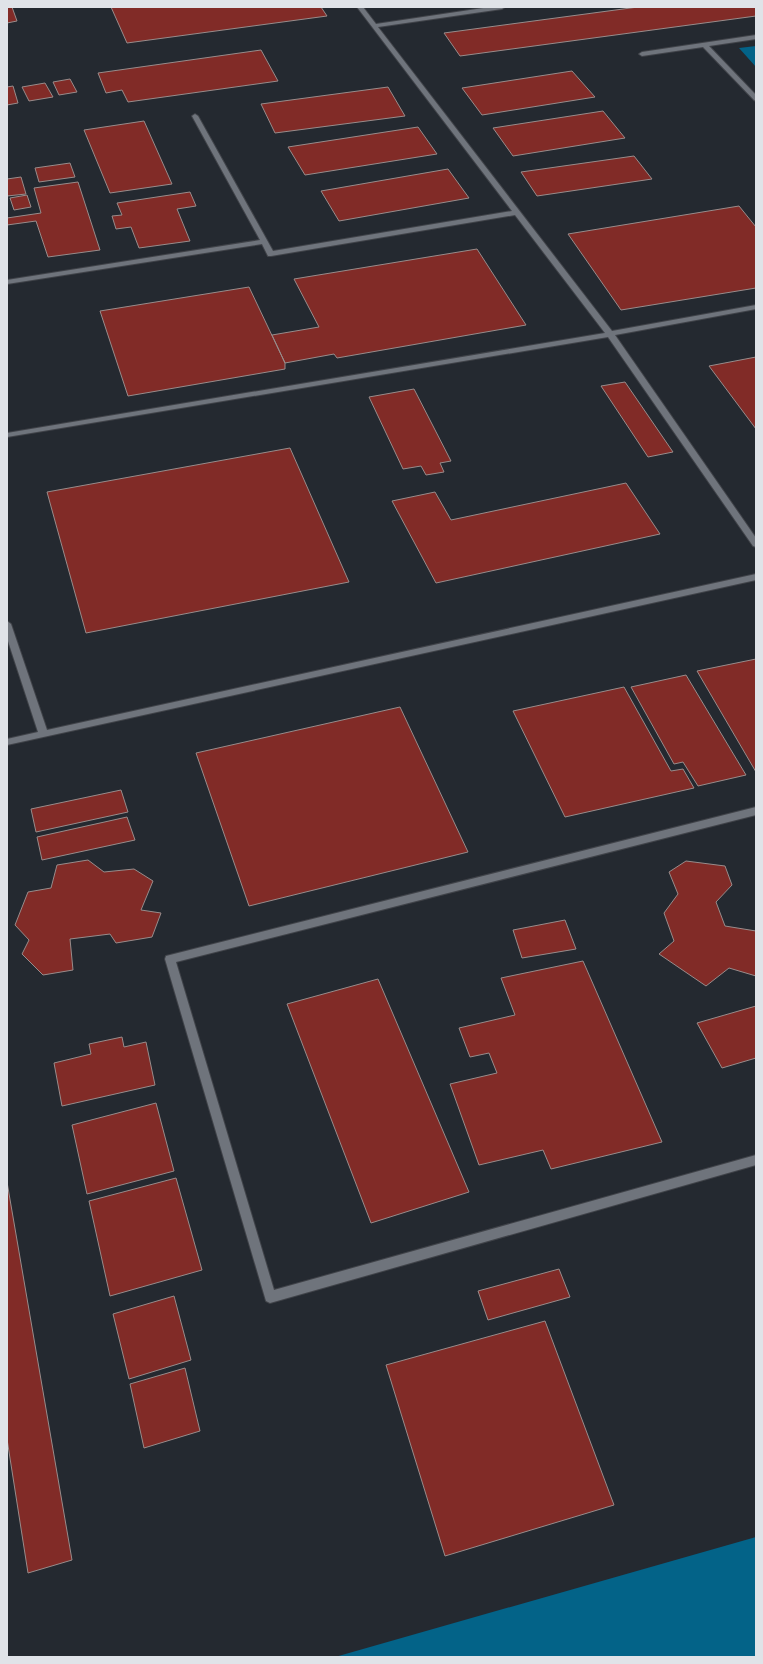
<svg xmlns="http://www.w3.org/2000/svg" width="763" height="1664" font-family="Inter,sans-serif">
<style>
.water{fill:#036388}
.building{fill:#812b27;stroke:#988c8b}
.lines{fill:none;stroke-linecap:round;stroke-linejoin:round}
.service-casing{stroke:#404349;stroke-width:2}
.service{fill:#6f747c;fill-rule:evenodd}
</style>
<rect width="100%" height="100%" fill="#242930"/>
<path class="water" d="M 756,46 L 756,67 L 739,48 Z
M 756,1537 L 756,1657 L 335,1657 Z"/>
<path class="building" d="M 7,7 L 12,7 L 17,21 L 7,23 Z
M 111,7 L 321,7 L 327,16 L 127,43 Z
M 638,7 L 756,7 L 756,16 L 460,56 L 444,33 Z
M 261,50 L 278,81 L 128,102 L 122,90 L 106,93 L 98,73 Z
M 572,71 L 595,97 L 482,115 L 462,88 Z
M 70,79 L 77,92 L 59,95 L 53,82 Z
M 45,83 L 53,97 L 29,101 L 22,87 Z
M 13,86 L 18,103 L 7,105 L 7,87 Z
M 388,87 L 405,116 L 275,133 L 261,104 Z
M 603,111 L 625,138 L 513,156 L 493,128 Z
M 144,121 L 172,184 L 110,193 L 84,130 Z
M 418,127 L 437,154 L 305,175 L 288,147 Z
M 634,156 L 652,179 L 537,196 L 521,172 Z
M 70,163 L 75,177 L 39,182 L 35,168 Z
M 448,169 L 469,198 L 339,221 L 321,191 Z
M 21,177 L 26,194 L 7,196 L 7,179 Z
M 78,182 L 100,250 L 48,257 L 36,221 L 7,225 L 7,218 L 41,213 L 34,188 Z
M 190,192 L 196,206 L 177,209 L 190,241 L 139,248 L 131,227 L 116,229 L 112,216 L 122,215 L 117,203 Z
M 27,195 L 31,207 L 14,210 L 10,198 Z
M 739,206 L 756,227 L 756,288 L 621,310 L 568,234 Z
M 477,249 L 526,325 L 337,358 L 334,354 L 285,363 L 272,335 L 319,327 L 294,279 Z
M 249,287 L 285,363 L 285,369 L 128,396 L 100,311 Z
M 756,357 L 756,429 L 709,366 Z
M 625,382 L 673,452 L 648,457 L 601,386 Z
M 414,389 L 451,461 L 440,463 L 444,472 L 426,475 L 421,466 L 403,469 L 369,397 Z
M 290,448 L 349,582 L 86,633 L 47,492 Z
M 626,483 L 660,534 L 436,583 L 392,501 L 435,492 L 451,520 Z
M 756,659 L 756,772 L 697,671 Z
M 686,675 L 746,775 L 698,786 L 683,762 L 674,764 L 631,687 Z
M 624,687 L 671,771 L 683,769 L 694,788 L 565,817 L 513,711 Z
M 400,707 L 468,852 L 249,906 L 196,753 Z
M 121,790 L 128,812 L 36,832 L 31,809 Z
M 127,817 L 135,840 L 42,860 L 37,837 Z
M 88,860 L 104,872 L 134,869 L 153,881 L 141,910 L 161,913 L 152,937 L 116,943 L 110,934 L 70,939 L 73,970 L 43,975 L 22,954 L 29,940 L 15,925 L 28,892 L 51,888 L 57,865 Z
M 686,861 L 725,866 L 732,885 L 716,902 L 725,926 L 756,931 L 756,976 L 729,968 L 706,986 L 659,954 L 674,941 L 664,913 L 678,894 L 669,872 Z
M 565,920 L 576,949 L 522,958 L 513,930 Z
M 583,961 L 662,1142 L 551,1169 L 543,1150 L 479,1165 L 450,1084 L 497,1073 L 489,1053 L 470,1057 L 459,1028 L 515,1015 L 501,978 Z
M 378,979 L 469,1192 L 371,1223 L 287,1004 Z
M 756,1006 L 756,1058 L 722,1068 L 697,1023 Z
M 122,1037 L 124,1047 L 146,1042 L 155,1085 L 62,1106 L 54,1063 L 91,1054 L 89,1044 Z
M 156,1103 L 174,1171 L 87,1194 L 72,1125 Z
M 176,1178 L 202,1270 L 110,1296 L 89,1201 Z
M 7,1182 L 72,1560 L 28,1573 L 7,1439 Z
M 559,1269 L 570,1297 L 488,1320 L 478,1291 Z
M 174,1296 L 191,1360 L 129,1379 L 113,1314 Z
M 545,1321 L 614,1505 L 445,1556 L 386,1365 Z
M 185,1368 L 200,1431 L 144,1448 L 130,1384 Z"/>
<g class="lines">
<g class="service-casing">
<path id="service" d="M 357,7 L 363,7 L 376,24 L 490,7 L 505,7 L 502,9 L 378,27 L 612,331 L 756,305 L 756,309 L 615,335 L 756,538 L 756,547 L 753,546 L 608,337 L 7,437 L 7,433 L 605,333 L 515,215 L 271,256 L 268,256 L 262,244 L 7,284 L 7,280 L 260,240 L 192,116 L 195,114 L 198,116 L 273,251 L 512,211 Z
M 756,35 L 756,39 L 709,46 L 756,95 L 756,101 L 754,100 L 703,47 L 642,56 L 639,54 L 642,52 Z
M 756,574 L 756,580 L 7,745 L 7,739 L 38,732 L 7,638 L 7,621 L 11,624 L 47,730 Z
M 756,807 L 756,815 L 176,962 L 274,1290 L 756,1155 L 756,1165 L 270,1303 L 266,1301 L 165,959 L 166,956 Z"/>
</g>
<use href="#service" class="service"/>
</g>
<rect width="763" height="1664" fill="none" stroke="#e0e3e8" stroke-width="16"/>
</svg>
